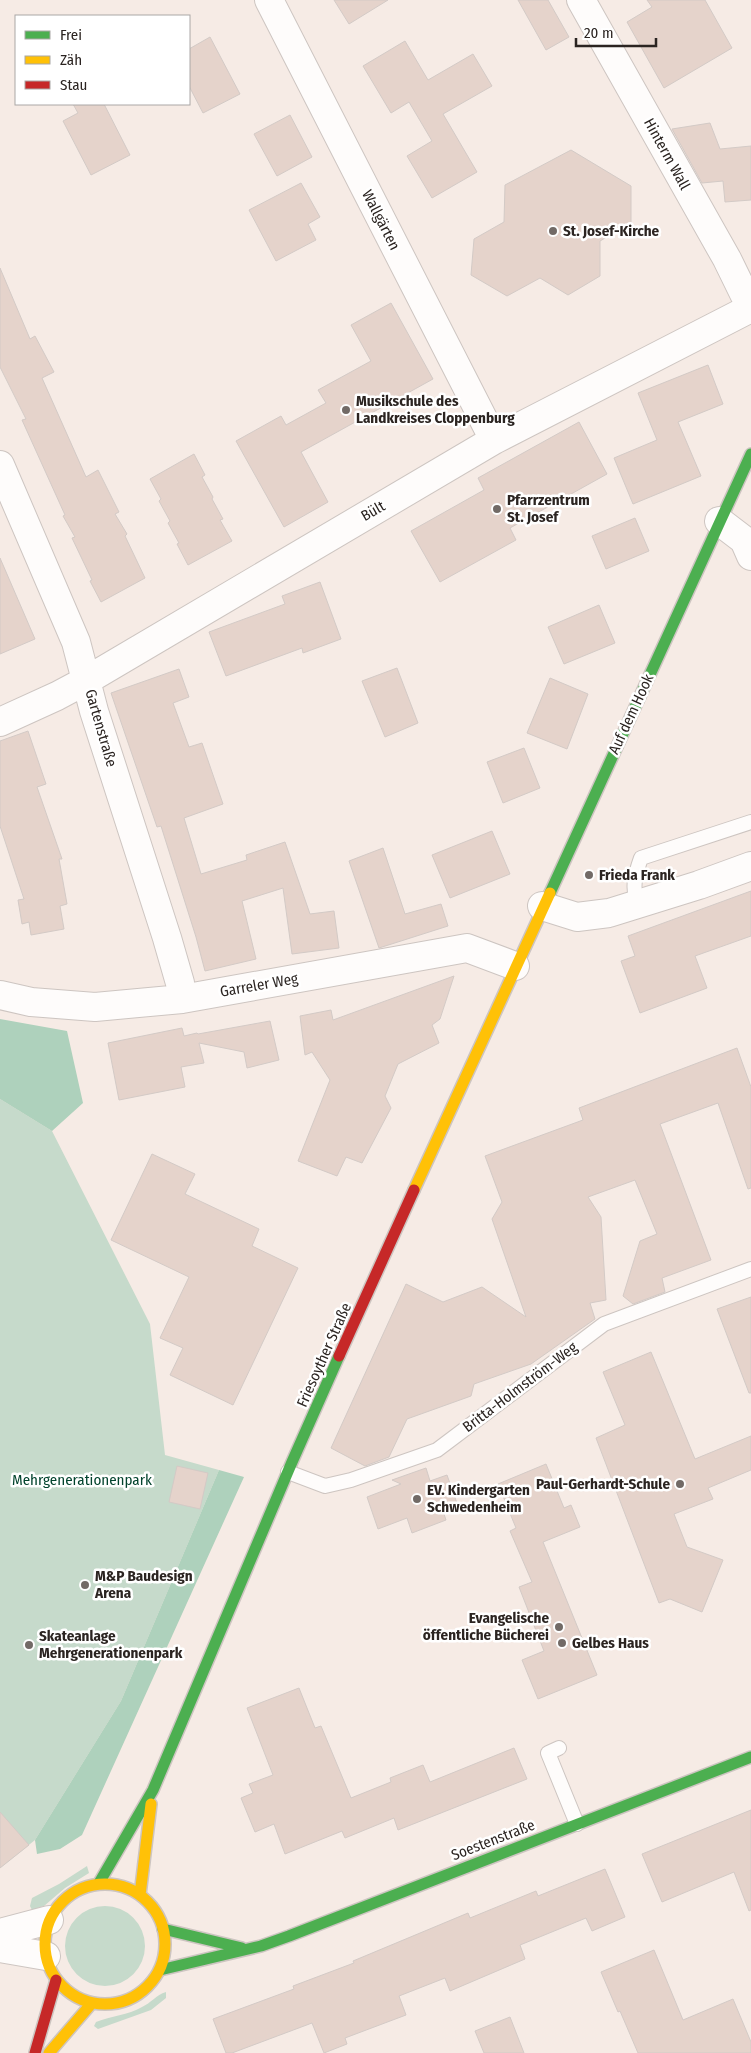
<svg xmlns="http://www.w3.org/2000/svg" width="751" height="2053" font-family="'Fira Sans Condensed',sans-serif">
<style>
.green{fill:#c6dacb}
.forest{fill:#aed1bc}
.building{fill:#e5d3cb;stroke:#d3cac6}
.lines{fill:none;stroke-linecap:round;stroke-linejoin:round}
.lane-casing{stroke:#cdc5c1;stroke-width:16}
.street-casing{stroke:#cdc5c1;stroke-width:30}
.fast-casing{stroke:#cdc5c1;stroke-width:14}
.slow-casing{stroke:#cdc5c1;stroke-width:14}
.jam-casing{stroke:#cdc5c1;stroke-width:14}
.lane{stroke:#fefcfb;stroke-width:14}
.street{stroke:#fefcfb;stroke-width:28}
.fast{stroke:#4caf50;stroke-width:11}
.slow{stroke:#ffc107;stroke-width:11}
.jam{stroke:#c62828;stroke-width:11}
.poi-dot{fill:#726a66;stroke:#fff;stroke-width:2}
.labels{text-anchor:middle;stroke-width:5;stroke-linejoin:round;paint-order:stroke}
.street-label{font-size:15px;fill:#2b2421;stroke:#fff}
.poi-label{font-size:15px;font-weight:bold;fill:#2b2421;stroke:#fff;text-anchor:start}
.park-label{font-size:15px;fill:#02432d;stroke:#fff}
</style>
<rect width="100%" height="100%" fill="#f6ebe5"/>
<path class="green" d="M 0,1099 L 52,1131 L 150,1324 L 165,1455 L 219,1470 L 121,1701 L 35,1840 L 0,1868 Z
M 87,1866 L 89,1873 L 65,1888 L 44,1906 L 32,1910 L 30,1906 L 32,1898 L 59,1884 Z
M65 1946a40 40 0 1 1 80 0a40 40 0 1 1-80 0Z
M 166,1992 L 166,1998 L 151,2010 L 98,2029 L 94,2026 L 96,2022 C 111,2016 128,2015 142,2007 C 151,2003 156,1995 166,1992 Z"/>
<path class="forest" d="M 0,1019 L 67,1031 L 83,1103 L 52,1131 L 0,1099 Z
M 219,1470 L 244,1477 L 82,1835 L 60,1849 L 37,1854 L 35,1840 L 121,1701 Z"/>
<path class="building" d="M 334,0 L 388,0 L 349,24 Z
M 518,0 L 548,0 L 569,37 L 546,50 Z
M 647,0 L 705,0 L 732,48 L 664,88 L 627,22 L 652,7 Z
M 210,37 L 240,94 L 203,113 L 189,86 L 189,49 Z
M 405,41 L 428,80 L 473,54 L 492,86 L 443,114 L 477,172 L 432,198 L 407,156 L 432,141 L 409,102 L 391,113 L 363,66 Z
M 73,104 L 104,104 L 130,155 L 91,175 L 63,121 L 78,113 Z
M 290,115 L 312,157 L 277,176 L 254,134 Z
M 710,123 L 720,149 L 751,146 L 751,200 L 725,202 L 723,181 L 702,183 L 672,129 Z
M 571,150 L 631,186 L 631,223 L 600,241 L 600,276 L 568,295 L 540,278 L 507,296 L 471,275 L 474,239 L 504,222 L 505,185 Z
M 301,183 L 320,217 L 308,224 L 316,240 L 276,261 L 249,210 Z
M 0,268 L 30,339 L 35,336 L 54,372 L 42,378 L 86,477 L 98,470 L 119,512 L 115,514 L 127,534 L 125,536 L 145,578 L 101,602 L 90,581 L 92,580 L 72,538 L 75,537 L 63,516 L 65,515 L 22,420 L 26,419 L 0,367 Z
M 391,303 L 433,379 L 301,452 L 328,502 L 284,527 L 236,441 L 281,416 L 286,425 L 326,403 L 318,390 L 371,361 L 351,325 Z
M 708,365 L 723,404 L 678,422 L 701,476 L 633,504 L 614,458 L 657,440 L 638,393 Z
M 579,422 L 607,474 L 510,528 L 516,540 L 440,582 L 411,531 L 484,490 L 478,478 Z
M 194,454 L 205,475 L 202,477 L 213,497 L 212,499 L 223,519 L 220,520 L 232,541 L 188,565 L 177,544 L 179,543 L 168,523 L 170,521 L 159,501 L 161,499 L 150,479 Z
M 635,518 L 649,551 L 606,569 L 592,536 Z
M 0,558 L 35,639 L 0,654 Z
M 320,582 L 341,639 L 303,653 L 302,648 L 226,676 L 209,632 L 285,604 L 282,596 Z
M 599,605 L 615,643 L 564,664 L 548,627 Z
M 397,668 L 418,723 L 385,737 L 362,681 Z
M 179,669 L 189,697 L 173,703 L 189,747 L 202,743 L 223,804 L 184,818 L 201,874 L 247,860 L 246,855 L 285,842 L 310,914 L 334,911 L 339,948 L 292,954 L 283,888 L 242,901 L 256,959 L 205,971 L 196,937 L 161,826 L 157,827 L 111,693 Z
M 550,678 L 588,694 L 567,749 L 527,733 Z
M 28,731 L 46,784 L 37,787 L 62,859 L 59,859 L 67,904 L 60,906 L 64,929 L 31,935 L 29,922 L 22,924 L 18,900 L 24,899 L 0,826 L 0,741 Z
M 524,748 L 540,788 L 503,803 L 487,762 Z
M 492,831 L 510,874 L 450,898 L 432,855 Z
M 383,848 L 405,914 L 441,904 L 448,926 L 379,948 L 349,861 Z
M 751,891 L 751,936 L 695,956 L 707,988 L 640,1013 L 621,961 L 635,956 L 628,936 Z
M 454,976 L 440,1019 L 432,1025 L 439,1043 L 398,1064 L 385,1096 L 391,1108 L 362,1163 L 346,1157 L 337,1176 L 298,1161 L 330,1080 L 312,1052 L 305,1055 L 300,1016 L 331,1010 L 333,1020 Z
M 270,1021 L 279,1060 L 247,1068 L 244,1052 L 199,1043 L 204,1063 L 181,1067 L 185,1087 L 119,1100 L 108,1043 L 182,1028 L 184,1036 L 197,1033 L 198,1034 Z
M 737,1048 L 751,1087 L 751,1188 L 748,1189 L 718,1103 L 660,1124 L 711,1260 L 662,1278 L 665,1292 L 633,1304 L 623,1296 L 640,1241 L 657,1234 L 635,1180 L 588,1197 L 601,1217 L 606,1300 L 590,1303 L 595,1319 L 531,1364 L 474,1384 L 471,1396 L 407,1419 L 389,1457 L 365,1466 L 331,1448 L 406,1284 L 443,1302 L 482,1287 L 526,1317 L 492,1219 L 502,1202 L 485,1156 L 583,1120 L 579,1108 Z
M 152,1154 L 195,1174 L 185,1194 L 259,1229 L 252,1246 L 298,1268 L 233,1405 L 170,1375 L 183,1348 L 160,1338 L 189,1277 L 111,1240 Z
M 751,1297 L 751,1393 L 749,1393 L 717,1309 Z
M 651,1352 L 695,1459 L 751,1436 L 751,1470 L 708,1488 L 713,1499 L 674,1514 L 687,1547 L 723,1560 L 702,1612 L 670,1599 L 659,1603 L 596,1438 L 625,1425 L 603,1372 Z
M 546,1464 L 564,1508 L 571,1505 L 580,1527 L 543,1542 L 597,1675 L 538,1699 L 522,1660 L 544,1651 L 519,1587 L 532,1582 L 510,1531 L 516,1528 L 498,1484 Z
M 177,1466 L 208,1473 L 200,1509 L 169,1502 Z
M 426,1468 L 430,1481 L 447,1475 L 458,1506 L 443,1511 L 446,1520 L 412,1533 L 407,1518 L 378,1529 L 367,1497 L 401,1484 L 392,1480 Z
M 299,1688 L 315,1728 L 321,1726 L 351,1798 L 391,1782 L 390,1778 L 423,1765 L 430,1782 L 514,1748 L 527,1779 L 398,1830 L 394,1818 L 345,1838 L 342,1831 L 285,1854 L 274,1824 L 255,1832 L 241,1798 L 253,1793 L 249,1784 L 273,1775 L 247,1708 Z
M 751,1810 L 751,1910 L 749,1911 L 734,1872 L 662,1902 L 642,1854 Z
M 0,1812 L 29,1845 L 0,1868 Z
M 605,1869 L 625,1917 L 592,1931 L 586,1918 L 520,1945 L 525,1959 L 450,1991 L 445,1978 L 399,1996 L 406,2015 L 345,2038 L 347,2044 L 324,2053 L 312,2023 L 232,2053 L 226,2053 L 213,2019 L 294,1989 L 293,1986 L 354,1963 L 353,1961 L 468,1913 L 470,1918 L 536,1891 L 538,1896 Z
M 654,1950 L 683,2020 L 733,1999 L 751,2042 L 751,2053 L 638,2053 L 620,2011 L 618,2012 L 601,1972 Z
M 510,2017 L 524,2053 L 484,2053 L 475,2031 Z"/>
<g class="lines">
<g class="lane-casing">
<path id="lane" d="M 637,904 C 632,886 635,875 641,858 L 751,822
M 288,1472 L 325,1486 L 351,1480 L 437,1450 L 604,1324 L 751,1269
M 559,1748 L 548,1753 L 577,1824"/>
</g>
<g class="street-casing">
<path id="street" d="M 269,0 L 494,440
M 581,0 L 727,259 L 751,308
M 0,465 L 76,642 L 94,711 L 167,938 L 180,983 L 182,999
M 719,521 L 744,540 L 751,556
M 0,722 L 57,696 L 87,680 L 494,440 L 751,308
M 542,906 L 577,917 L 609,913 L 699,885 L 751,866
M 0,995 L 31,1002 L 95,1007 L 182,999 L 467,948 L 515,966
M 0,1933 L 49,1920
M 0,1948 L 46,1956"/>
</g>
<g class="fast-casing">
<path id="fast" d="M 550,893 L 751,454
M 99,1883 L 153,1790 L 292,1462 L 339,1356
M 163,1929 L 242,1948
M 160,1970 L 261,1946 L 289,1936 L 751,1757"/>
</g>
<g class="slow-casing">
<path id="slow" d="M 414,1190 L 550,893
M45 1944a60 60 0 1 1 120 0a60 60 0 1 1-120 0Z
M 140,1895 L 151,1804
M 49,2053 L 92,2003"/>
</g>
<g class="jam-casing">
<path id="jam" d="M 339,1356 L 414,1190
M 35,2053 L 56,1980"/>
</g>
<use href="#lane" class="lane"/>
<use href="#street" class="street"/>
<use href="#fast" class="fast"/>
<use href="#slow" class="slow"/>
<use href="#jam" class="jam"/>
</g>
<g class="poi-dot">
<circle cx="553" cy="231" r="5"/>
<circle cx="346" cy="410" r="5"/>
<circle cx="497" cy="509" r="5"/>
<circle cx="589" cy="875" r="5"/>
<circle cx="680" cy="1484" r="5"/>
<circle cx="417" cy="1499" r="5"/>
<circle cx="85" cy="1585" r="5"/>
<circle cx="559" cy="1627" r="5"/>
<circle cx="562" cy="1643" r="5"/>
<circle cx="29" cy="1645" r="5"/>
</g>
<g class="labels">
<g class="street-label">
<text transform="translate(667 154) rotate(61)" y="5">Hinterm Wall</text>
<text transform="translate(381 220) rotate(63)" y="5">Wallgärten</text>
<text transform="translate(373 511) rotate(-30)" y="5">Bült</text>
<text transform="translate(631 714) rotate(-65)" y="5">Auf dem Hook</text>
<text transform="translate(101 728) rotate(74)" y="5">Gartenstraße</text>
<text transform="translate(259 985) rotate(-10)" y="5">Garreler Weg</text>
<text transform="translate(324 1355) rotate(-66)" y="5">Friesoyther Straße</text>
<text transform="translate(520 1387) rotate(-37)" y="5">Britta-Holmström-Weg</text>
<text transform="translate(493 1840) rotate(-21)" y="5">Soestenstraße</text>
</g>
<g class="poi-label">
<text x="563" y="236">St. Josef-Kirche</text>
<text x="356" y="406">Musikschule des<tspan x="356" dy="17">Landkreises Cloppenburg</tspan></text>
<text x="507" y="505">Pfarrzentrum<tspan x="507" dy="17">St. Josef</tspan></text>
<text x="599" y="880">Frieda Frank</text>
<text x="670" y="1489" text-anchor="end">Paul-Gerhardt-Schule</text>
<text x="427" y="1495">EV. Kindergarten<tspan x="427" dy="17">Schwedenheim</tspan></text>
<text x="95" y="1581">M&amp;P Baudesign<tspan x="95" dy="17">Arena</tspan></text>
<text x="549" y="1623" text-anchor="end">Evangelische<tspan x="549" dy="17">öffentliche Bücherei</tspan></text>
<text x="39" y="1641">Skateanlage<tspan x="39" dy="17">Mehrgenerationenpark</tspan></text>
<text x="572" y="1648">Gelbes Haus</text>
</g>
<g class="park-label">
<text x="82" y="1485">Mehrgenerationenpark</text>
</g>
</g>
<rect x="15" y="15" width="175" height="90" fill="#ffffff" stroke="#aaa7a6"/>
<rect x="25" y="31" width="25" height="8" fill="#4caf50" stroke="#aaa7a6"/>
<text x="60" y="40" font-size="15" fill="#2b2421">Frei</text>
<rect x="25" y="56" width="25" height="8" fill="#ffc107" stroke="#aaa7a6"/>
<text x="60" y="65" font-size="15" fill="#2b2421">Zäh</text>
<rect x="25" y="81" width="25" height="8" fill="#c62828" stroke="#aaa7a6"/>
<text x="60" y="90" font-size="15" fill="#2b2421">Stau</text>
<path d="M576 38v8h80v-8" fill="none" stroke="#2b2421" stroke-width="2.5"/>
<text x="584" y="38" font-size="15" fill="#2b2421" stroke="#ffffff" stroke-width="4" paint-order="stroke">20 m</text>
</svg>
